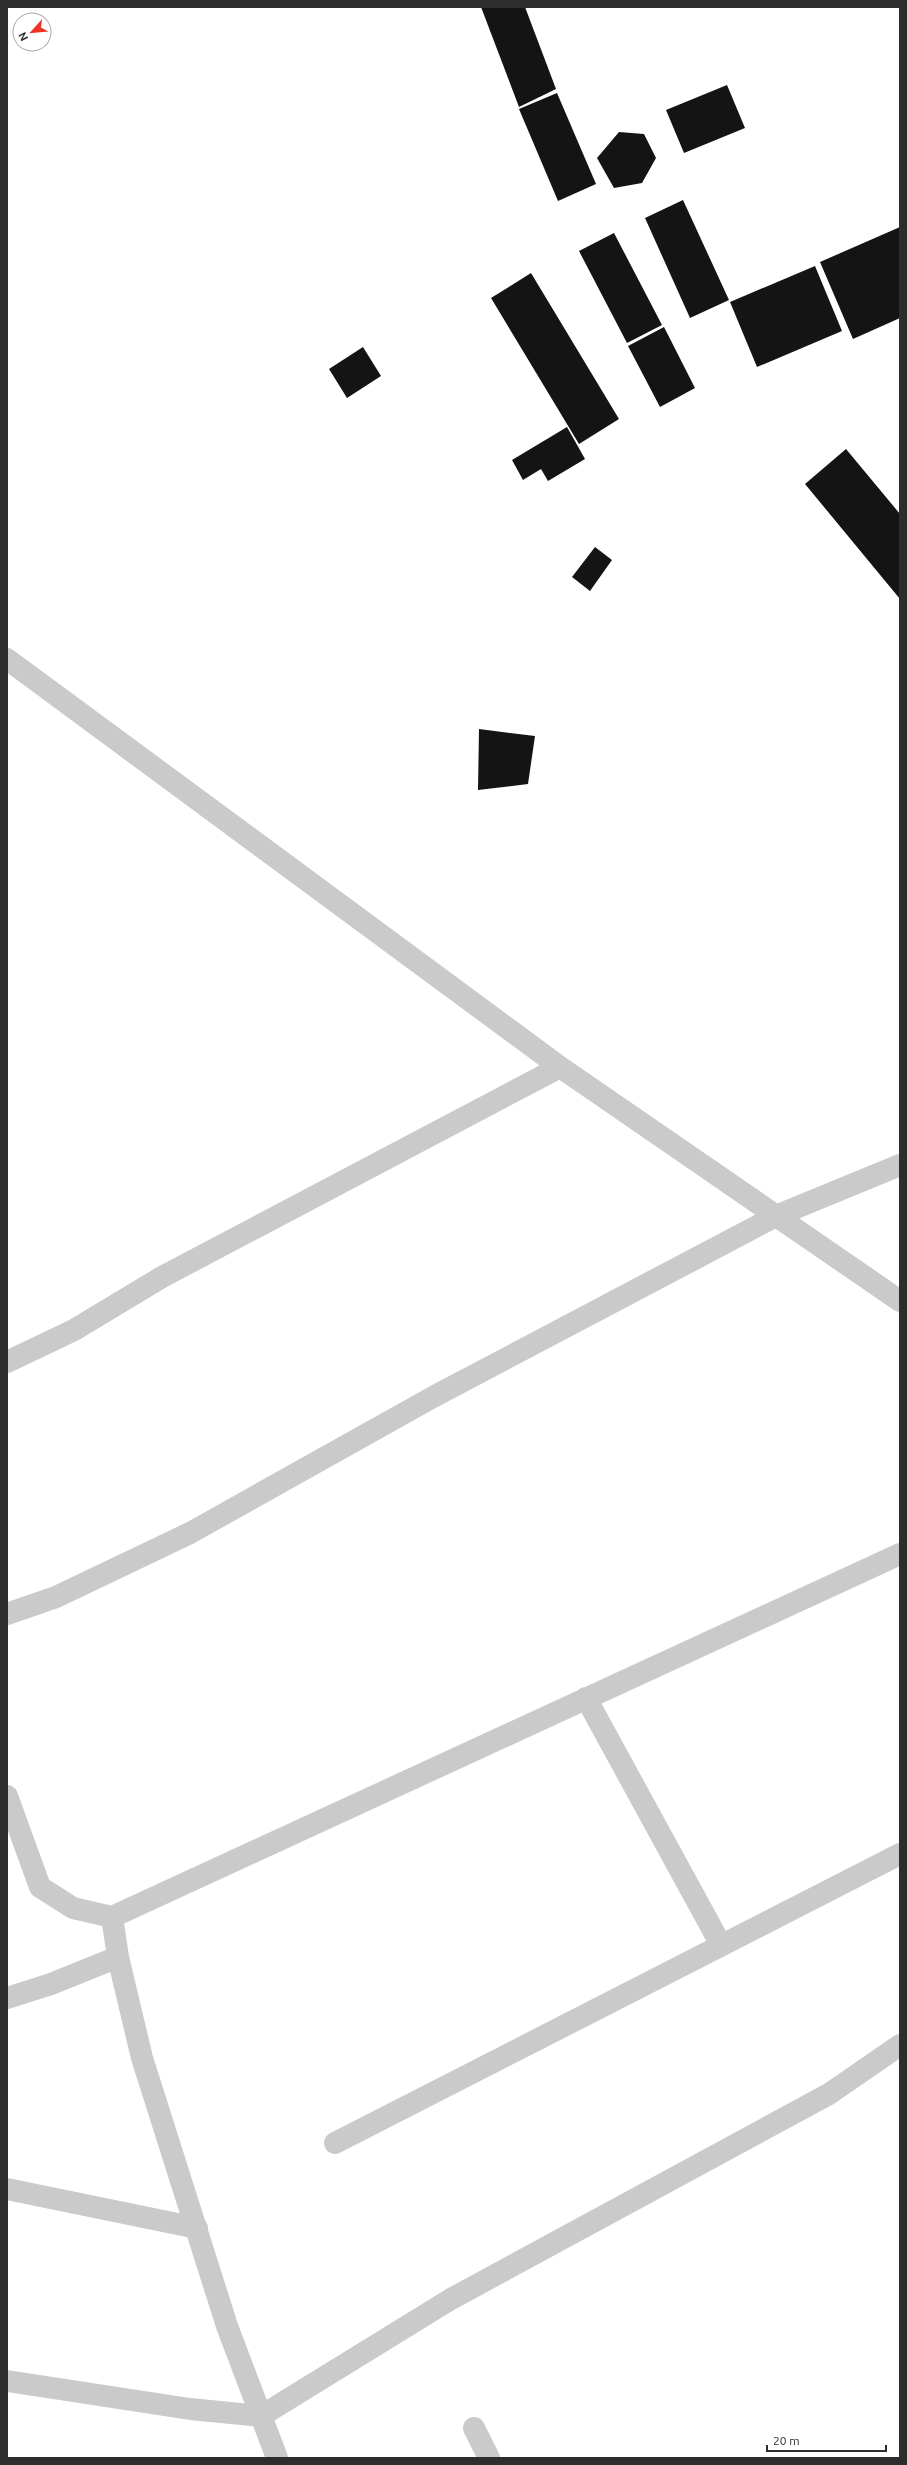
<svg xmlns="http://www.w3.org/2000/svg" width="907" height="2465" font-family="Ubuntu,sans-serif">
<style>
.building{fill:#141414}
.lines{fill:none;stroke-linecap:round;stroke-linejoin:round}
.minor{stroke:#cacaca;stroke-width:22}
</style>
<rect width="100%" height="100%" fill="#fff"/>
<path class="building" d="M 481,7 L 525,7 L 556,89 L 519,107 Z
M 727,85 L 745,128 L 684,153 L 666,110 Z
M 557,93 L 596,184 L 558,201 L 519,109 Z
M 619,132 L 644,134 L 656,158 L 642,183 L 614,188 L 597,158 Z
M 683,200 L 729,300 L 690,318 L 645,218 Z
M 900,227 L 900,318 L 853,339 L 820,262 Z
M 614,233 L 662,325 L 627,343 L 579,251 Z
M 815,266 L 842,331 L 757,367 L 730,302 Z
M 531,273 L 619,419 L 579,444 L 491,298 Z
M 664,327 L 695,388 L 660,407 L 628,346 Z
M 363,347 L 381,376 L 347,398 L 329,369 Z
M 567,427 L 585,459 L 548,481 L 541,469 L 523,480 L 512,460 Z
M 846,449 L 900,514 L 900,599 L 805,484 Z
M 595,547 L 612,560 L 590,591 L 572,577 Z
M 479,729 L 535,736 L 528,784 L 478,790 Z"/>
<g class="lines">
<path class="minor" d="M 7,659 L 560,1067 L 900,1301
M 7,1362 L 74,1330 L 162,1277 L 560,1067
M 7,1614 L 56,1597 L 190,1533 L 433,1397 L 776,1216 L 900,1165
M 586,1698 L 721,1945
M 7,1796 L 40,1887 L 73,1908 L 112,1917 L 900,1554
M 112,1917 L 118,1957 L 142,2058 L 227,2326 L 277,2458
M 7,1998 L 51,1984 L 118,1957
M 335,2143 L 900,1854
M 7,2189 L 197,2228
M 7,2381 L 190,2409 L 261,2416 L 451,2299 L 829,2094 L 900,2045
M 474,2428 L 489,2458"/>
</g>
<rect width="907" height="2465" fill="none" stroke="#2d2d2d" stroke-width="16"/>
<g transform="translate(32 32) rotate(243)"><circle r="19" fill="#ffffff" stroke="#ababab"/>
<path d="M0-3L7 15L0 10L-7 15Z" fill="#f03323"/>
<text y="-6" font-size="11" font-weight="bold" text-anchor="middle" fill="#2d2d2d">N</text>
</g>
<path d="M767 2445v6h119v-6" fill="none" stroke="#2d2d2d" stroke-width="2"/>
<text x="773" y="2445" font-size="12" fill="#2d2d2d" stroke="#ffffff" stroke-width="3" paint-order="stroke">20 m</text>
</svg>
